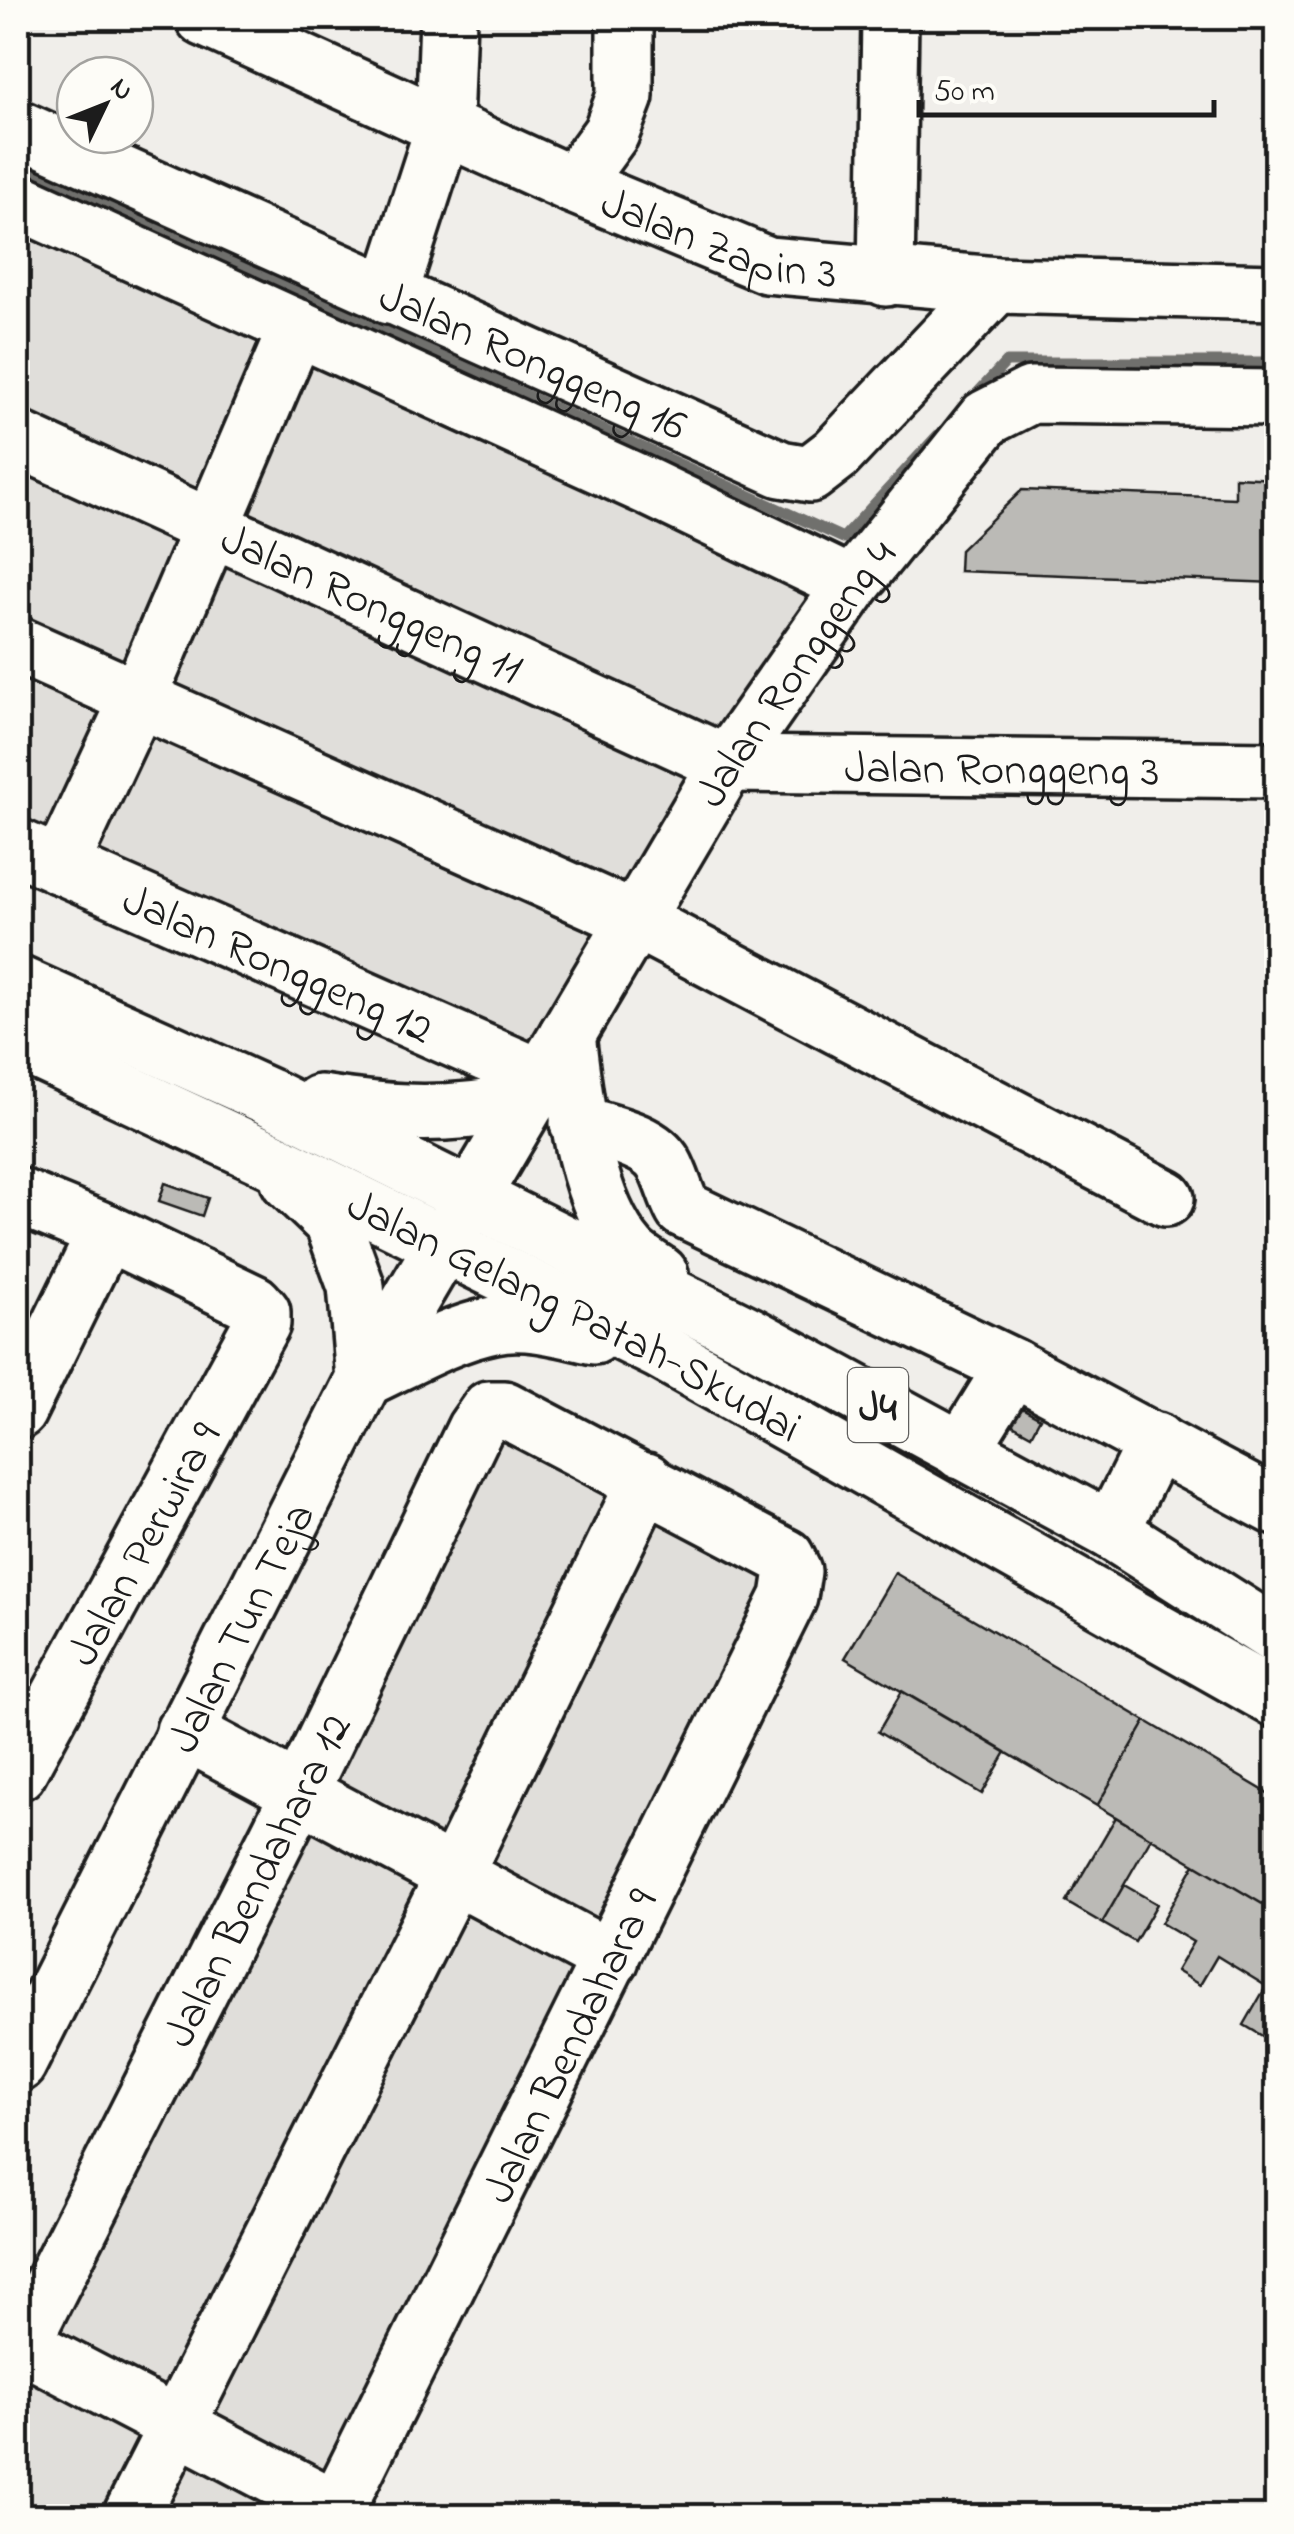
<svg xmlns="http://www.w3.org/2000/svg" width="1294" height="2534" font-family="'Indie Flower',sans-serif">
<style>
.built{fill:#e0deda}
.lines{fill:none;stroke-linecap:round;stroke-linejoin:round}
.stream{stroke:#706f6d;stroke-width:11}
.building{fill:#bbbab6;stroke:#1c1c1c;stroke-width:2.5}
.minor-casing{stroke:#1c1c1c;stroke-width:62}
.major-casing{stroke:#1c1c1c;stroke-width:62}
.minor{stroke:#fdfcf7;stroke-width:55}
.major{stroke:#fdfcf7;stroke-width:55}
.labels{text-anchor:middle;stroke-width:10;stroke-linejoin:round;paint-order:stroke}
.shield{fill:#fdfcf7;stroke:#605f5e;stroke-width:2.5}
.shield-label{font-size:42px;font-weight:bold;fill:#1c1c1c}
.street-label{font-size:45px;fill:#1c1c1c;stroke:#fdfcf7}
</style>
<rect width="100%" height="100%" fill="#f0eeea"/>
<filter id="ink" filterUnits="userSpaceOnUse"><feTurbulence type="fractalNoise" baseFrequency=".01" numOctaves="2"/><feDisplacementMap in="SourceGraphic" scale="20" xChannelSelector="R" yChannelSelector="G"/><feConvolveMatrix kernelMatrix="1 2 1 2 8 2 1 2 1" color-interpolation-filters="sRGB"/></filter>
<g filter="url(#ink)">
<path class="built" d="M 18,216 L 831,591 L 538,1059 L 18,832 Z
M 499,1421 L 776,1568 L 318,2516 L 18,2516 L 18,2384 Z"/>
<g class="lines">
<path class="stream" d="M 18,166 L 843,538 L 938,435
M 971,400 L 1006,362 L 1276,362"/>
</g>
<path class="building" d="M 1235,477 L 1276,479 L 1276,583 L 959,571 L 960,550 L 1022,490 L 1235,498 Z
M 165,1183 L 208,1198 L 202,1216 L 159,1201 Z
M 1000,1396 L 1040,1418 L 1031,1435 L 991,1413 Z
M 895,1573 L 1146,1721 L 1097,1806 L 845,1658 Z
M 902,1691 L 1006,1752 L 982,1794 L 878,1732 Z
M 1146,1721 L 1276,1798 L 1276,1912 L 1097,1806 Z
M 1116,1817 L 1151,1838 L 1102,1923 L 1066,1902 Z
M 1195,1864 L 1276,1912 L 1276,1968 L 1266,1986 L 1217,1956 L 1200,1985 L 1176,1971 L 1193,1942 L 1161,1923 Z
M 1124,1885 L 1157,1904 L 1135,1942 L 1102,1923 Z
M 1271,1978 L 1276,1981 L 1276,2044 L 1244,2025 Z"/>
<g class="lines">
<g class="minor-casing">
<g id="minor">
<path id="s1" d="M 204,18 L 573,185 L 767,265 L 996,285 L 1276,292"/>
<path id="s2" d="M 18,128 L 781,469 L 810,474 L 836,454 L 996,285"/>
<path d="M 573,185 L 611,133 L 625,96 L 625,18"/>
<path d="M 18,201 L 648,487 L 852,585"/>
<path d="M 886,278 L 890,18"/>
<path d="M 389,296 L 444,126 L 448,18"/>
<path id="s3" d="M 18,439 L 727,764 L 1276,770"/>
<path d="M 18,645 L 635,920 L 1166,1198"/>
<path id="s4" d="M 18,847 L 542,1078"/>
<path d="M 60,866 L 138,699 L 297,327"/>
<path d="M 578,1123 C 604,1132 650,1139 664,1164 C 672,1178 675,1194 683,1209 L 1013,1367 L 1276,1507"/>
<path d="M 18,1196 L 106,1232 L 254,1303 L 262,1312 L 262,1323 L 18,1772"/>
<path d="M 18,1411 L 106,1232"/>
<path d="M 961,1451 L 1013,1367"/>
<path d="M 1111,1531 L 1156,1441"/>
<path d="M 184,1731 L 611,1959"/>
<path id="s5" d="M 18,2064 L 364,1379 L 727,764 L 852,585 L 986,418 L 1031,395 L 1276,398"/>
<path d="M 21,2344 L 337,2509"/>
<path id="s6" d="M 18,2351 L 299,1794 L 475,1429 L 489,1409 L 504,1409 L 786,1557 L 793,1571 L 789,1597 L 333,2516"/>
<path d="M 131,2516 L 454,1875 L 646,1481"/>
</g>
</g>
<g class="major-casing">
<g id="major">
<path d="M 18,984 L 267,1096 L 749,1335 L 1111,1531 L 1276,1636"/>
<path d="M 567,1035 C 575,1100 584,1199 629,1251 C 637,1260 650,1267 660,1274"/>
<path id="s7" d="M 18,1042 L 261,1155 L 660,1351 L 1276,1699"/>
<path d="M 320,1103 C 398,1115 450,1117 528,1101"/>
<path d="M 289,1181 L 333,1223 L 356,1286 L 364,1379 C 405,1360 449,1334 494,1325 C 526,1318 563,1329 594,1336"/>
</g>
</g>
<use href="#minor" class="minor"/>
<use href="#major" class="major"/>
</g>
</g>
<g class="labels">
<rect class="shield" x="848" y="1368" width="60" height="74" rx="8"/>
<g class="shield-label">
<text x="878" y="1420">J4</text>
</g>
<g class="street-label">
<text dy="16" stroke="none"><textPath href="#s1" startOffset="562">Jalan Zapin 3</textPath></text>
<text dy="16" stroke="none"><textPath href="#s2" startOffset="565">Jalan Ronggeng 16</textPath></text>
<text dy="16" stroke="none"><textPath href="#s3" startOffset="390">Jalan Ronggeng 11</textPath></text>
<text dy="16" stroke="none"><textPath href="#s5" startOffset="1595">Jalan Ronggeng 4</textPath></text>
<text dy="16" stroke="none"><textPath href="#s3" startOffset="1055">Jalan Ronggeng 3</textPath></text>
<text dy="16" stroke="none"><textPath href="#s4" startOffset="285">Jalan Ronggeng 12</textPath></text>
<text dy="16" stroke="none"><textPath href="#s7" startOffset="620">Jalan Gelang Patah-Skudai</textPath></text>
<text transform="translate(142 1543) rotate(-61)" y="16">Jalan Perwira 9</text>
<text dy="16" stroke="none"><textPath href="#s5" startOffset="490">Jalan Tun Teja</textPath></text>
<text dy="16" stroke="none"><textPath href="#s6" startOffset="528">Jalan Bendahara 12</textPath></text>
<text transform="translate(568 2045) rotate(-64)" y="16">Jalan Bendahara 9</text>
</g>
</g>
<rect width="1294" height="2534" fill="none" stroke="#fdfcf7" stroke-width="60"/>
<rect x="30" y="30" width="1234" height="2474" fill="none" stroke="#1c1c1c" stroke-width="4" filter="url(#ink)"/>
<g transform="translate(105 105) rotate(47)"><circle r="48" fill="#fdfcf7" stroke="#a3a29f" stroke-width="2.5"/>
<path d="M0-8L18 38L0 25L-18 38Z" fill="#1c1c1c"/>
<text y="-15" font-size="28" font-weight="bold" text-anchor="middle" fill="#1c1c1c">N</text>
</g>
<path d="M919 100v15h295v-15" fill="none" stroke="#1c1c1c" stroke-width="5"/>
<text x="934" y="100" font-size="30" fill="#1c1c1c" stroke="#fdfcf7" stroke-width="8" paint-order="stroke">50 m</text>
</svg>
